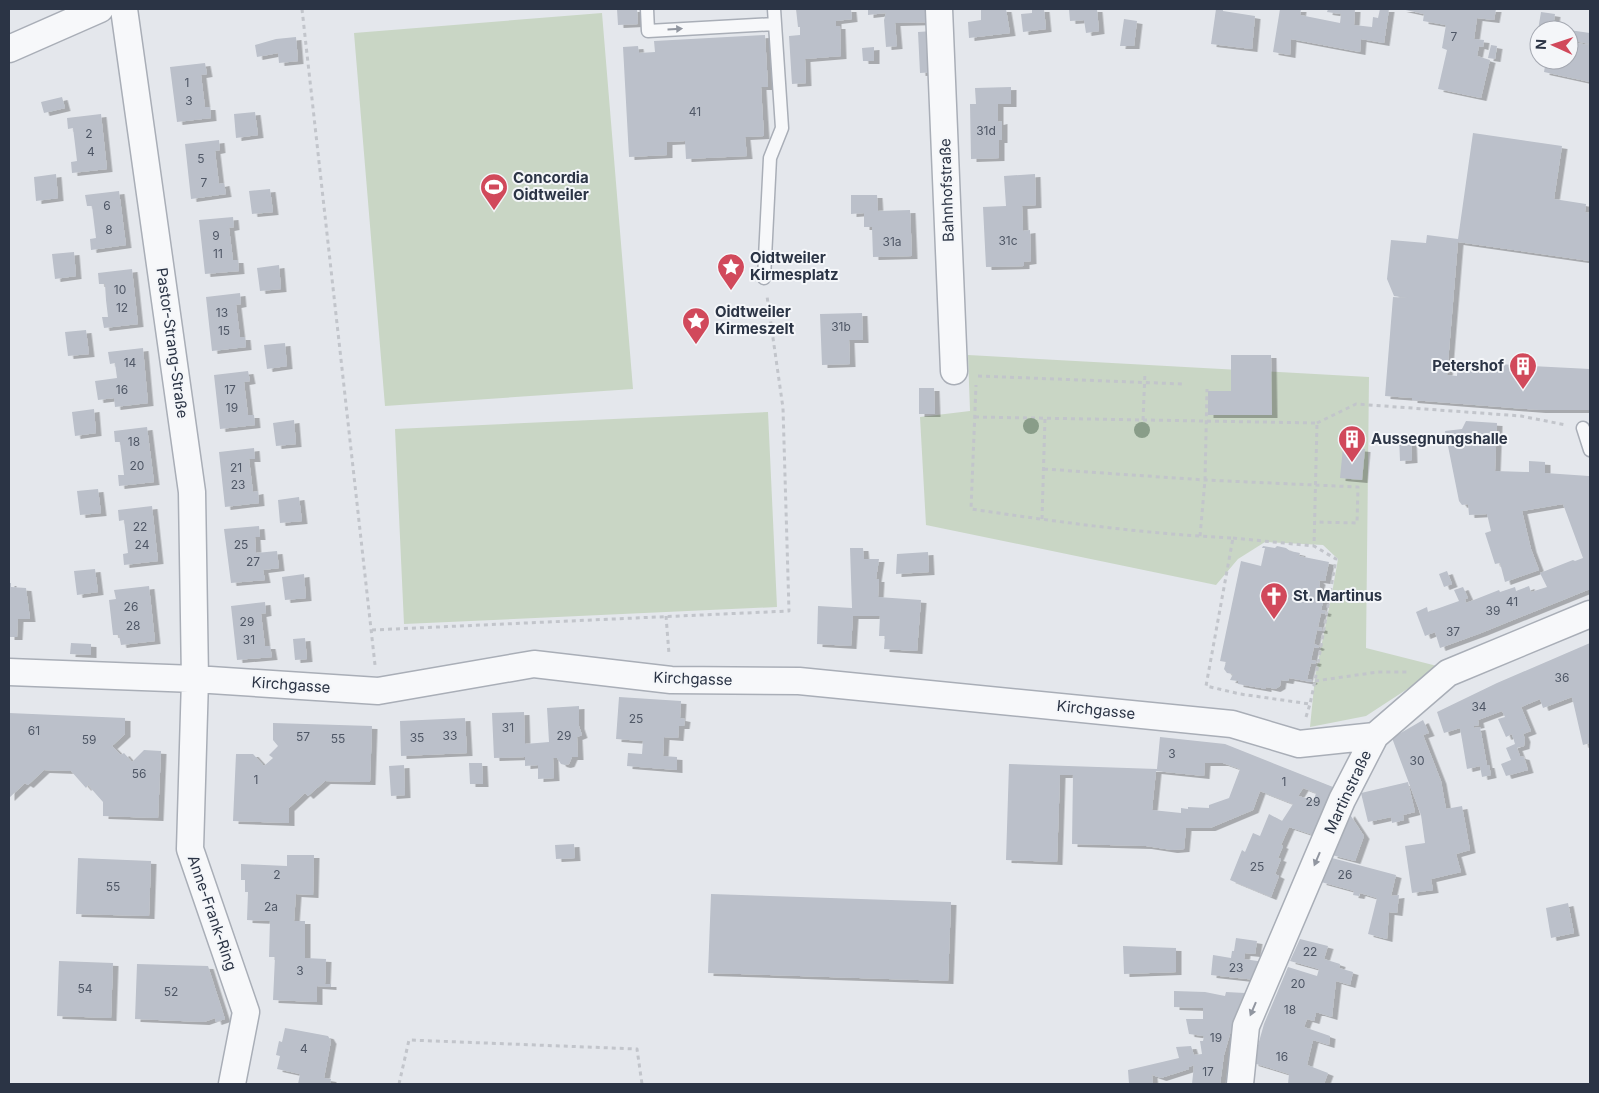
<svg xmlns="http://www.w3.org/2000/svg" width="1599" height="1093" font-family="Inter,sans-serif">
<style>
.green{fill:#c9d6c5}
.building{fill:#bbc0ca;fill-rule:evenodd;filter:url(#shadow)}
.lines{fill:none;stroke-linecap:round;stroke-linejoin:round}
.service-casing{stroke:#a9aeb7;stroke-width:15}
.minor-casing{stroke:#a9aeb7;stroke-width:29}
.path{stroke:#c2c5cb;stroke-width:3;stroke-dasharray:4 4;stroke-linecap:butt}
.service{stroke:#f7f8fa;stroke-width:12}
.minor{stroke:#f7f8fa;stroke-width:26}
.tree{fill:#899d89}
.oneway{fill:#9196a0}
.labels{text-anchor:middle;stroke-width:4;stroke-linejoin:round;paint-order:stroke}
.number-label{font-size:12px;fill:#4f5766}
.poi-label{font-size:15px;font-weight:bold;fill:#2b3445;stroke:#f4f6f9;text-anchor:start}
.street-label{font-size:15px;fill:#2b3445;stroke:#f4f6f9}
</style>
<defs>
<filter id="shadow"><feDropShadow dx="5.5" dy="3" stdDeviation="0" flood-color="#0004"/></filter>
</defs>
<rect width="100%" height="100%" fill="#e4e7ec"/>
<path class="green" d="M 602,13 L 633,389 L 385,406 L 354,33 Z
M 968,355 L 1369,377 L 1366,648 L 1441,667 L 1366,716 L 1310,727 L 1315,677 L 1332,593 L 1338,559 L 1323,545 L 1265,542 L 1238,559 L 1216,585 L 926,525 L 920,417 L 970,411 Z
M 768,412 L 777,607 L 404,624 L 395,429 Z"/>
<path class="building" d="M 617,9 L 637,9 L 638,24 L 618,25 Z
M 796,9 L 851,9 L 852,19 L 836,21 L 836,26 L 840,26 L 841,56 L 805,59 L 806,83 L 792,84 L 789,36 L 800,35 L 800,27 L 798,27 Z
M 868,9 L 932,9 L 932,22 L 895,23 L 897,46 L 886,47 L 884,20 L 886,13 L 868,15 Z
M 981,9 L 1006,9 L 1010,33 L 969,38 L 968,22 L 981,20 Z
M 1032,9 L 1044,9 L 1046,29 L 1023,32 L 1021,14 L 1032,13 Z
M 1069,9 L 1097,9 L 1099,31 L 1086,33 L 1084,20 L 1070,21 Z
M 1216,9 L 1223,9 L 1223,11 L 1255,16 L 1252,49 L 1211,44 Z
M 1280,9 L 1301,9 L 1300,15 L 1340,23 L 1341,14 L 1327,12 L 1328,9 L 1355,9 L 1354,25 L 1372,27 L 1373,17 L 1378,18 L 1380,9 L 1389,9 L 1384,43 L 1361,39 L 1360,52 L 1291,39 L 1290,55 L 1273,52 Z
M 1401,9 L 1496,9 L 1494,20 L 1477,18 L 1474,39 L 1484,40 L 1483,47 L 1479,46 L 1477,56 L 1490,60 L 1481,98 L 1438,89 L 1447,50 L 1442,48 L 1446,25 L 1423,21 L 1424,14 Z
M 1541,12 L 1555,14 L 1553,27 L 1563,30 L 1538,30 Z
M 1124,19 L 1137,21 L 1134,46 L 1120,46 Z
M 1569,30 L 1590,33 L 1590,44 L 1569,40 Z
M 933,31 L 935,72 L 920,73 L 918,32 Z
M 765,35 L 768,87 L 761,87 L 764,136 L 745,137 L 747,156 L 686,159 L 685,141 L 667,142 L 667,155 L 629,157 L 623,47 L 638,46 L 639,53 L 655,52 L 654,41 Z
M 296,37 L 298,61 L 279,63 L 278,53 L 257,57 L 255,45 L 276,39 Z
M 1569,42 L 1590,45 L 1590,82 L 1544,72 L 1546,60 L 1569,60 Z
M 1491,45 L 1497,46 L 1495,59 L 1488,58 Z
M 874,47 L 874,61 L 863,61 L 862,48 Z
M 205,63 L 207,74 L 201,75 L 205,107 L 210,107 L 211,118 L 177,122 L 170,67 Z
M 1011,87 L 1011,104 L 998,104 L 998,122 L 1002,121 L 1002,140 L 999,140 L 999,158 L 971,159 L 970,104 L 976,104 L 975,88 Z
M 62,97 L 65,108 L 44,113 L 41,102 Z
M 255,112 L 258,135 L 236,138 L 234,114 Z
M 101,114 L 107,169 L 72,173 L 71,162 L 77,161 L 75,144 L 73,128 L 68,129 L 67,118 Z
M 1473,133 L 1562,146 L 1554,199 L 1586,204 L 1585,212 L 1590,213 L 1590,261 L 1458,242 L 1447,375 L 1457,376 L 1458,362 L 1590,369 L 1590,410 L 1540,410 L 1412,400 L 1412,398 L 1385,396 L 1393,297 L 1408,298 L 1394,296 L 1387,279 L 1391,240 L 1426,243 L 1427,235 L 1458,239 Z
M 219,140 L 220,150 L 215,151 L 219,184 L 224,183 L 226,194 L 191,199 L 185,144 Z
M 56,174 L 58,198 L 36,201 L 34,177 Z
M 1035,174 L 1036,205 L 1022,206 L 1023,231 L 1030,230 L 1031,261 L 1024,262 L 1024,266 L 986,267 L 983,207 L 1006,206 L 1004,176 Z
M 270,189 L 273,212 L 252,214 L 249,191 Z
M 119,191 L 126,245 L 91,250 L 90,239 L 96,238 L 92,206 L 87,206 L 85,195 Z
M 851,195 L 877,195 L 878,211 L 910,210 L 912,256 L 873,257 L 872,227 L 864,227 L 864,213 L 851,214 Z
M 233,217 L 234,227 L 229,228 L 233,260 L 238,260 L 239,271 L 205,274 L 199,220 Z
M 74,252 L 76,276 L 55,279 L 52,254 Z
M 279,265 L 281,289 L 260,291 L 257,268 Z
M 132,269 L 138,324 L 104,328 L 102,317 L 108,317 L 106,300 L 105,284 L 99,284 L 98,273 Z
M 240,293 L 241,304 L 236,305 L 240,337 L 245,337 L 246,347 L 212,351 L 206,297 Z
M 862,313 L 863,340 L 849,340 L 850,364 L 822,365 L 820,314 Z
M 86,330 L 89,354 L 68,356 L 65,332 Z
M 285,343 L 287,366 L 267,369 L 264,345 Z
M 143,348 L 148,403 L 115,407 L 114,398 L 98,400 L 95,381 L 117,378 L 115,363 L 110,364 L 108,352 Z
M 1231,355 L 1271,355 L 1272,415 L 1208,415 L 1208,391 L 1231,391 Z
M 248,371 L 250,381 L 244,382 L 248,415 L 254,415 L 255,425 L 220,429 L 214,375 Z
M 919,388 L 934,388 L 935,414 L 919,414 Z
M 94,409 L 96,433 L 75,436 L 72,412 Z
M 294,420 L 296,444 L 276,446 L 273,423 Z
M 1466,421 L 1497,423 L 1495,471 L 1529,472 L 1529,461 L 1545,462 L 1545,473 L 1589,476 L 1590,589 L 1481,633 L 1440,648 L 1435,632 L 1425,636 L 1416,612 L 1427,607 L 1428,612 L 1459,601 L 1454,590 L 1463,587 L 1468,598 L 1465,599 L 1466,603 L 1499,590 L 1500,592 L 1515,587 L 1516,591 L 1529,586 L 1531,592 L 1547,587 L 1540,573 L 1573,560 L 1575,561 L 1583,558 L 1563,504 L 1522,511 L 1531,549 L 1539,570 L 1505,582 L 1500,563 L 1495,564 L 1485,533 L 1491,531 L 1487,514 L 1469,515 L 1468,504 L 1462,505 L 1459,501 L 1445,431 L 1462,429 Z
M 147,427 L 154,482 L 119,486 L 118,475 L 124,475 L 120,442 L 115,442 L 114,431 Z
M 1411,434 L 1412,460 L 1400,461 L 1399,435 Z
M 1343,447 L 1365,449 L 1362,480 L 1340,478 Z
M 254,448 L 255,459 L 249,459 L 253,492 L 258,491 L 259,503 L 225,507 L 219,452 Z
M 98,489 L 101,513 L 80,515 L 77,491 Z
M 299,497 L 302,521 L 280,523 L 278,500 Z
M 152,506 L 158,561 L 124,565 L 123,554 L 128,553 L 126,537 L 124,520 L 119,521 L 118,510 Z
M 259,526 L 260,537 L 255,537 L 256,553 L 277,551 L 279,568 L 263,570 L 265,580 L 231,583 L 224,529 Z
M 1263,546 L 1275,548 L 1277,546 L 1286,548 L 1290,551 L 1300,553 L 1299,556 L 1329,562 L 1325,581 L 1318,580 L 1320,582 L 1319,586 L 1324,594 L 1329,593 L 1329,597 L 1324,598 L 1321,610 L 1326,611 L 1325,614 L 1321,613 L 1318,627 L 1322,628 L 1322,631 L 1317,630 L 1314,644 L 1319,646 L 1318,648 L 1314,647 L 1311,660 L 1316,661 L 1315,664 L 1311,663 L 1307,679 L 1312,680 L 1311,682 L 1289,678 L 1288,681 L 1281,680 L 1280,686 L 1275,689 L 1266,687 L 1266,689 L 1238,684 L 1238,681 L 1230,680 L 1233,674 L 1227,673 L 1224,669 L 1226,662 L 1220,661 L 1241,561 L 1261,566 L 1265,548 L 1262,548 Z
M 850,548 L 863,548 L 864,559 L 879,559 L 876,579 L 879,579 L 878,597 L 921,600 L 917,651 L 884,649 L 885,636 L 879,636 L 880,616 L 853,616 L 851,646 L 817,644 L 818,606 L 852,608 Z
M 928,552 L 929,572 L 896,574 L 897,554 Z
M 95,569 L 98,592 L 77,595 L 74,571 Z
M 1447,571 L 1452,584 L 1444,587 L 1439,574 Z
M 304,574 L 306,598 L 285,600 L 282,577 Z
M 9,583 L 11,583 L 11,587 L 26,588 L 30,619 L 18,619 L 17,637 L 9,637 Z
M 149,586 L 155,641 L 121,645 L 119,635 L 113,635 L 109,600 L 116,599 L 114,590 Z
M 265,602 L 266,613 L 261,614 L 265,646 L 270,646 L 272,657 L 237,660 L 231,606 Z
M 305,638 L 307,659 L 295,660 L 293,639 Z
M 71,643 L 91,644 L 91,655 L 70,654 Z
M 1590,643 L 1590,743 L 1583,745 L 1572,697 L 1543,708 L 1540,699 L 1521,707 L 1531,731 L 1523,734 L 1525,739 L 1524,746 L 1517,748 L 1520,756 L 1524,757 L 1528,770 L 1506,776 L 1501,764 L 1511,760 L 1506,748 L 1515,744 L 1512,734 L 1506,737 L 1498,719 L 1505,717 L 1502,711 L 1478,720 L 1479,725 L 1474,726 L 1474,728 L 1480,727 L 1487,765 L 1489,765 L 1491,775 L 1482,777 L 1480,766 L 1467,769 L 1460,728 L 1444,733 L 1437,712 L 1497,683 Z
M 619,697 L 681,701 L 680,718 L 685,719 L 684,726 L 679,726 L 678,738 L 664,737 L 663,756 L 677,757 L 677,770 L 627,766 L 628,753 L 642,754 L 643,741 L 616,739 Z
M 579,706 L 579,726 L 582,735 L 577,737 L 578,757 L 572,757 L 569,764 L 565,765 L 561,764 L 557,758 L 553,758 L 554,778 L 538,779 L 538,765 L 525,766 L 525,757 L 494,758 L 492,713 L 524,712 L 525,744 L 549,742 L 547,708 Z
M 9,713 L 125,718 L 125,734 L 112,746 L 121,755 L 124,753 L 132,762 L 144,750 L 161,751 L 158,818 L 103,816 L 103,802 L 88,785 L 86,788 L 71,771 L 44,770 L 28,785 L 25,783 L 9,798 Z
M 465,718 L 467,753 L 401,756 L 400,721 Z
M 1423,720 L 1429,733 L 1423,735 L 1441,781 L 1446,809 L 1462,806 L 1470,850 L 1456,854 L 1461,872 L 1431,879 L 1433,890 L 1412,893 L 1405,846 L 1425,843 L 1421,815 L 1392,738 Z
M 273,723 L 372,726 L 370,782 L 325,781 L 308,796 L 305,793 L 289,808 L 289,823 L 233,821 L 236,754 L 253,754 L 264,766 L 273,758 L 269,755 L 278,746 L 273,740 Z
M 1160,737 L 1225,744 L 1338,789 L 1319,837 L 1289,827 L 1281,845 L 1283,846 L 1278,858 L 1281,859 L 1275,874 L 1279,876 L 1271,897 L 1230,880 L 1242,850 L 1245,852 L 1253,833 L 1260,836 L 1269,814 L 1282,821 L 1293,804 L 1260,791 L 1253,810 L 1210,828 L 1186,828 L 1184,849 L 1172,850 L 1146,846 L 1072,844 L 1073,775 L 1060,775 L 1057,862 L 1006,860 L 1009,764 L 1157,769 ZM 1205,763 L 1223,763 L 1240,769 L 1229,798 L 1209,805 L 1209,808 L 1188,807 L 1188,809 L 1181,808 L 1181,813 L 1152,810 L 1156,771 L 1204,776 ZM 1303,788 L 1316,793 L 1314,800 L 1298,796 Z
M 469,763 L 482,763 L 483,784 L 470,784 Z
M 404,765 L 405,795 L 391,796 L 389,766 Z
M 1408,782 L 1415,812 L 1403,815 L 1404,820 L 1392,823 L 1391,817 L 1368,822 L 1361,793 Z
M 1349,813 L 1364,836 L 1355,861 L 1332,855 Z
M 574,844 L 575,858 L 556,859 L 555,845 Z
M 287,855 L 314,855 L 313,895 L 296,894 L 294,921 L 305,921 L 305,958 L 326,959 L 325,984 L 331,984 L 331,987 L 317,986 L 317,1002 L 273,1000 L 275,957 L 269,957 L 270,921 L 247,920 L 248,892 L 245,892 L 245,880 L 241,880 L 241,864 L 287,866 Z
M 78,858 L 151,861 L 149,916 L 76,914 Z
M 1332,858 L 1396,875 L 1391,896 L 1399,895 L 1397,913 L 1389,912 L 1387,939 L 1368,934 L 1377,898 L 1360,893 L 1359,896 L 1353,895 L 1354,891 L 1321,882 Z
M 711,894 L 951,902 L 948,981 L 708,973 Z
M 1568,903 L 1574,933 L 1551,938 L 1546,908 Z
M 1236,938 L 1257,941 L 1255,954 L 1245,953 L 1244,959 L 1264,962 L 1256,980 L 1211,975 L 1213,955 L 1231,958 L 1232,951 L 1234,951 Z
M 1300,939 L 1328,946 L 1324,959 L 1340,964 L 1339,968 L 1353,972 L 1350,985 L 1336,981 L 1332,1017 L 1319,1013 L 1316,1013 L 1314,1021 L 1307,1019 L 1304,1027 L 1330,1036 L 1329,1045 L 1313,1040 L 1307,1065 L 1328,1073 L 1324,1084 L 1288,1084 L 1289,1074 L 1253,1063 L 1264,1024 L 1288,967 L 1317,976 L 1319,969 L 1290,961 Z
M 1123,946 L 1176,948 L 1176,972 L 1124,974 Z
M 59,961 L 113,963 L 111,1018 L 57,1016 Z
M 137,964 L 208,966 L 225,1019 L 216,1022 L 215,1018 L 204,1022 L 135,1019 Z
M 1174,991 L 1205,992 L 1225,996 L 1226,992 L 1245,993 L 1234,1020 L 1224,1055 L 1220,1084 L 1192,1084 L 1194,1065 L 1189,1067 L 1189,1069 L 1161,1078 L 1152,1075 L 1153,1084 L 1129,1084 L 1128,1070 L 1179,1058 L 1176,1047 L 1191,1046 L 1194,1055 L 1202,1054 L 1200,1041 L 1203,1041 L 1204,1036 L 1189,1034 L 1186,1019 L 1203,1019 L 1203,1008 L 1174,1007 Z
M 285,1028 L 328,1036 L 331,1041 L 324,1078 L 331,1079 L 330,1084 L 298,1084 L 300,1074 L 277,1069 L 280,1056 L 276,1055 L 279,1041 L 282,1042 Z"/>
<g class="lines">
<g class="service-casing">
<path id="service" d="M 647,9 L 648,31 L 775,24
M 764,278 L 770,158 L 782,128 L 774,9
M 1583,428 L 1590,450"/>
</g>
<g class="minor-casing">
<path id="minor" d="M 124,9 L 192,492 L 195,679 L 190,849 L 246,1012 L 232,1084
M 939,9 L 954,371
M 9,49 L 100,9
M 9,672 L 195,679 L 378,691 L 534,664 L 671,680 L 799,681 L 1232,724 L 1299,744 L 1375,736
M 1240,1084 L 1246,1026 L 1342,800 L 1375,736 L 1448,673 L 1590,614"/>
</g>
<path class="path" d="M 302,9 L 375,665
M 978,376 L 1183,384
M 975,417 L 1317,423 L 1314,546 L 1336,559 L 1315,681 L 1310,704 L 1240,694 L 1206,686 L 1233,538 C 1146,534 1058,522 971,509 L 976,385
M 1143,420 L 1145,372
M 1317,423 L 1356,404 L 1521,416 L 1566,425
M 1044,469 L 1205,480 L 1358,487 L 1357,523 L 1315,522
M 1042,519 L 1045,418
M 1200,536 L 1205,480 L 1207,389
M 1233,538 L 1314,546
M 666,616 L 669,654
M 372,630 L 789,611 L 783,408 L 767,296
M 1315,681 L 1378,672 L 1408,672
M 1306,717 L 1310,704
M 399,1084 L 409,1040 L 637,1049 L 642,1084"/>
<use href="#service" class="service"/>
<use href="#minor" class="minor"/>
</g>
<g class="tree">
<circle cx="1031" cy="426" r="8"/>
<circle cx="1142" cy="430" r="8"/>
</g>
<defs><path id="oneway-solid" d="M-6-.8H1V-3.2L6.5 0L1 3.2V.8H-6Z" transform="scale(1.25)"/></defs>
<g class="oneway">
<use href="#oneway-solid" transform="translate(675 29) rotate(-3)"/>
<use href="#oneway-solid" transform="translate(1317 859) rotate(113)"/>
<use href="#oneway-solid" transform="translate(1253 1009) rotate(113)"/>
</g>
<defs>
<g id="stadium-pin" transform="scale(1.4375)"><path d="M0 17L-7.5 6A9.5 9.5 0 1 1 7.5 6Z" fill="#d1495b" stroke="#f4f6f9"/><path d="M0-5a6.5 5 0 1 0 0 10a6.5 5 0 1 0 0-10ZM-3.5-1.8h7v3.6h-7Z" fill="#fff"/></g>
<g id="sight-pin" transform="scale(1.4375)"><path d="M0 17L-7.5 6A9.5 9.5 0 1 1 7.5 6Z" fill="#d1495b" stroke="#f4f6f9"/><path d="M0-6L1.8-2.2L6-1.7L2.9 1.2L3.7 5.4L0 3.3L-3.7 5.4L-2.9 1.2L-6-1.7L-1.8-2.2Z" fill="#fff"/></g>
<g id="building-pin" transform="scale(1.4375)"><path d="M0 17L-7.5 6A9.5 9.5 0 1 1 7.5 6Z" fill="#d1495b" stroke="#f4f6f9"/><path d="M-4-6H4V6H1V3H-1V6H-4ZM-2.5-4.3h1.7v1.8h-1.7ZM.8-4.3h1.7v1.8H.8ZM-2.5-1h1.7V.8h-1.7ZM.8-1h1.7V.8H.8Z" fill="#fff"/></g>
<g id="church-pin" transform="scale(1.4375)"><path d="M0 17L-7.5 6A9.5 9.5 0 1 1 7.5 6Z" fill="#d1495b" stroke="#f4f6f9"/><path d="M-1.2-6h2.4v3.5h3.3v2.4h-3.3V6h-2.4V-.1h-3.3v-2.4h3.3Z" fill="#fff"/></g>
</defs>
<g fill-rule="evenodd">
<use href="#stadium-pin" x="494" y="187"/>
<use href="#sight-pin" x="731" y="267"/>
<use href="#sight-pin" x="696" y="321"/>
<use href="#building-pin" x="1523" y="366"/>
<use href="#building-pin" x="1352" y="439"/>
<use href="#church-pin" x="1274" y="596"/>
</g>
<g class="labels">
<g class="number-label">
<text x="1454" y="41">7</text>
<text x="187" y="87">1</text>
<text x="189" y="105">3</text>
<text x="695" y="116">41</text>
<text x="986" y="135">31d</text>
<text x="89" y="138">2</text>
<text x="91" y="156">4</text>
<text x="201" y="163">5</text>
<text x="204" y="187">7</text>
<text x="107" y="210">6</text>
<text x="109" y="234">8</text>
<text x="216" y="240">9</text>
<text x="1008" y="245">31c</text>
<text x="892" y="246">31a</text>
<text x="218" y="258">11</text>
<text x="120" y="294">10</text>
<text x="122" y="312">12</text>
<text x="222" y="317">13</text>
<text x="841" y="331">31b</text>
<text x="224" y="335">15</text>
<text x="130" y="367">14</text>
<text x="122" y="394">16</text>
<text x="230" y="394">17</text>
<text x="232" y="412">19</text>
<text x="134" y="446">18</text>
<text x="137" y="470">20</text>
<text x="236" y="472">21</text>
<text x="238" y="489">23</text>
<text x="140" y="531">22</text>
<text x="142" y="549">24</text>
<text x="241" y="549">25</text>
<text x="253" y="566">27</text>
<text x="1512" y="606">41</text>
<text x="131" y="611">26</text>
<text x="1493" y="615">39</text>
<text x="247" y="626">29</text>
<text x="133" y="630">28</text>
<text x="1453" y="636">37</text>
<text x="249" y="644">31</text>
<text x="1562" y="682">36</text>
<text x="1479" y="711">34</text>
<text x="636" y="723">25</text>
<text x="508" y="732">31</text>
<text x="34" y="735">61</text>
<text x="450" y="740">33</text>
<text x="564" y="740">29</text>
<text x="303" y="741">57</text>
<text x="417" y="742">35</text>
<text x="338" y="743">55</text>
<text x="89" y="744">59</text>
<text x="1172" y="758">3</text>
<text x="1417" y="765">30</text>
<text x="139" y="778">56</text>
<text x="256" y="784">1</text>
<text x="1284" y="786">1</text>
<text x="1313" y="806">29</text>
<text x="1257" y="871">25</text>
<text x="277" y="879">2</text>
<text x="1345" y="879">26</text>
<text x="113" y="891">55</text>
<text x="271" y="911">2a</text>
<text x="1310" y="956">22</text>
<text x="1236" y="972">23</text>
<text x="300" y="975">3</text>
<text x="1298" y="988">20</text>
<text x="85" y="993">54</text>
<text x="171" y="996">52</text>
<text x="1290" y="1014">18</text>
<text x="1216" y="1042">19</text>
<text x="304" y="1053">4</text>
<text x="1282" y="1061">16</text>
<text x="1208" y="1076">17</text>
</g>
<g class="poi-label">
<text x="513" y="183">Concordia<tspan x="513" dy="17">Oidtweiler</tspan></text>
<text x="750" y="263">Oidtweiler<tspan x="750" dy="17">Kirmesplatz</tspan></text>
<text x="715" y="317">Oidtweiler<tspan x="715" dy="17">Kirmeszelt</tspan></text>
<text x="1504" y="371" text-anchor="end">Petershof</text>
<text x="1371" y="444">Aussegnungshalle</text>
<text x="1293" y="601">St. Martinus</text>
</g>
<g class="street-label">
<text transform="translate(947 190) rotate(-92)" y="5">Bahnhofstraße</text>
<text transform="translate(172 343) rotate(82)" y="5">Pastor-Strang-Straße</text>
<text transform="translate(693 679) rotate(2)" y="5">Kirchgasse</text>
<text transform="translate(291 685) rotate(4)" y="5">Kirchgasse</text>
<text transform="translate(1096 710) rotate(6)" y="5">Kirchgasse</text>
<text transform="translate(1348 792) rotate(-65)" y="5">Martinstraße</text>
<text transform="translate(212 913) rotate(71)" y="5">Anne-Frank-Ring</text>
</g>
</g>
<rect width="1599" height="1093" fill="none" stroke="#2b3445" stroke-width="20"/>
<g transform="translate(1554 45) rotate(273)"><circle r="24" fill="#f4f6f9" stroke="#a4a8b1"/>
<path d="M0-4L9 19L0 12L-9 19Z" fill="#d1495b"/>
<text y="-8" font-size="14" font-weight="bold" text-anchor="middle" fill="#2b3445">N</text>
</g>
</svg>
